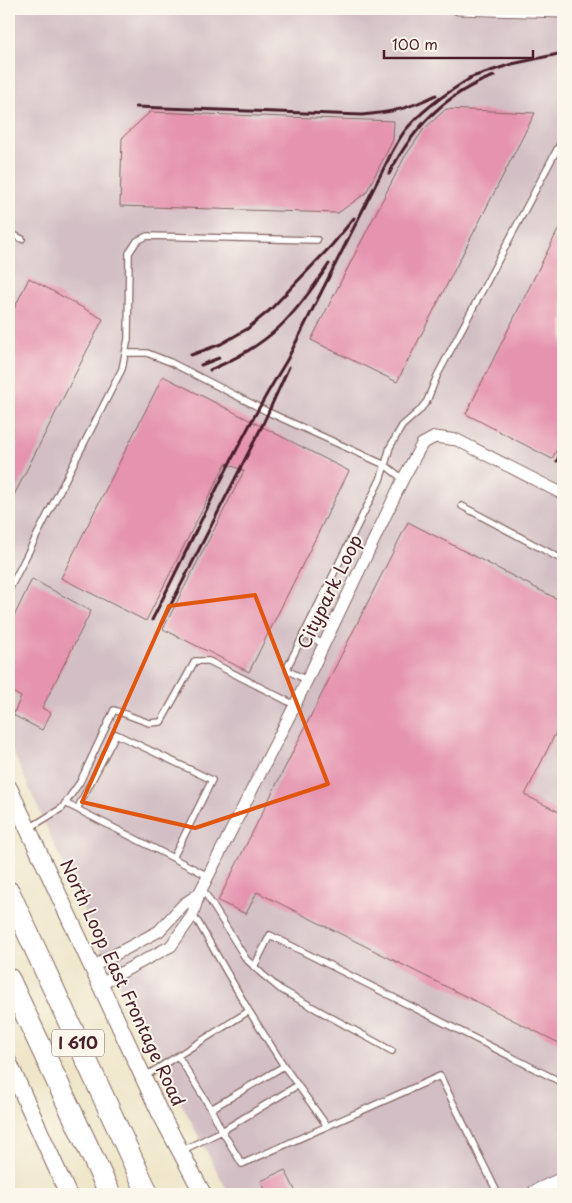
<svg xmlns="http://www.w3.org/2000/svg" width="572" height="1203" font-family="'Playpen Sans',sans-serif">
<style>
.industrial{fill:#d2bec4}
.building{fill:#e593af}
.lines{fill:none;stroke-linecap:round;stroke-linejoin:round}
.lane-casing{stroke:#846562;stroke-width:8}
.street-casing{stroke:#846562;stroke-width:13}
.secondary-casing{stroke:#846562;stroke-width:18}
.primary-casing{stroke:#846562;stroke-width:21}
.highway-casing{stroke:#846562;stroke-width:23}
.lane{stroke:#fff;stroke-width:5.5}
.street{stroke:#fff;stroke-width:11}
.secondary{stroke:#fff;stroke-width:16}
.primary{stroke:#fff;stroke-width:19}
.highway{stroke:#fff;stroke-width:21}
.rail{stroke:#4a1f2b;stroke-width:3}
.marked{fill:none;stroke:#e0560e;stroke-width:4;stroke-linejoin:round}
.labels{text-anchor:middle;stroke-width:4;stroke-linejoin:round;paint-order:stroke}
.shield{fill:#fbf7ec;stroke:#7f6065;stroke-width:1}
.shield-label{font-size:16px;font-weight:bold;fill:#4a1f2b}
.street-label{font-size:18px;fill:#4a1f2b;stroke:#fbf7ec}
</style>
<rect width="100%" height="100%" fill="#fbf7ec"/>
<filter id="ink" filterUnits="userSpaceOnUse"><feTurbulence type="fractalNoise" baseFrequency=".02" numOctaves="2"/><feDisplacementMap in="SourceGraphic" scale="10" xChannelSelector="R" yChannelSelector="G"/><feConvolveMatrix kernelMatrix="1 2 1 2 8 2 1 2 1" color-interpolation-filters="sRGB"/></filter>
<filter id="wash" filterUnits="userSpaceOnUse"><feTurbulence type="fractalNoise" baseFrequency=".0096" numOctaves="4" result="noise"/><feDisplacementMap in="SourceGraphic" scale="20" xChannelSelector="R" yChannelSelector="G"/><feGaussianBlur stdDeviation="1.12" result="paint"/><feColorMatrix in="noise" values="0 0 0 0 0 0 0 0 0 0 0 0 0 0 0 0 0 1.4 0 .05"/><feComposite in="paint" operator="in"/></filter>
<g filter="url(#wash)">
<rect width="100%" height="100%" fill="#efe6c9"/>
<path class="industrial" d="M 9,9 L 563,9 L 563,1194 L 229,1194 L 102,952 L 9,743 Z"/>
<g id="blocks">
<path class="building" d="M 446,109 L 535,113 L 397,382 L 311,340 L 404,158 L 424,129 Z
M 150,112 L 394,121 L 393,140 L 366,193 L 338,213 L 120,206 L 122,138 Z
M 563,220 L 563,437 L 552,459 L 466,414 Z
M 29,278 L 103,319 L 9,505 L 9,319 Z
M 163,376 L 349,471 L 249,672 L 163,629 L 244,471 L 226,463 L 146,621 L 61,578 Z
M 408,522 L 563,602 L 563,718 L 525,795 L 563,814 L 563,1045 L 257,892 L 246,914 L 218,901 Z
M 32,579 L 91,611 L 42,708 L 51,713 L 42,730 L 13,715 L 21,697 L 9,690 L 9,627 Z
M 285,1170 L 297,1194 L 267,1194 L 261,1181 Z"/>
</g>
</g>
<g filter="url(#ink)">
<use href="#blocks" fill-opacity="0" stroke="#846562" stroke-width="1"/>
<g class="lines">
<g class="lane-casing">
<path id="lane" d="M 9,233 L 22,239
M 126,353 L 147,353 L 170,362 L 268,412 L 385,465 L 380,480 L 288,666 L 288,671 L 307,680
M 403,479 L 385,465 L 390,447 L 402,426 L 419,411 L 427,401 L 437,376 L 563,138
M 462,506 L 563,560
M 9,590 L 122,369 L 128,339 L 129,253 L 137,241 L 147,236 L 317,240
M 303,634 L 324,644
M 65,803 L 173,858 L 212,780 L 116,734 L 77,809
M 28,829 L 62,808 L 80,782 L 114,710 L 149,723 L 161,722 L 195,661 L 209,661 L 295,705
M 173,858 L 208,876
M 202,888 L 246,959 L 262,974 L 280,989 L 392,1051
M 254,967 L 270,935 L 563,1083
M 178,1056 L 211,1109 L 284,1066 L 249,1011
M 284,1066 L 327,1126
M 144,1077 L 249,1011 L 198,922 L 192,916
M 211,1109 L 222,1131 L 298,1085
M 181,1151 L 222,1131 L 242,1164 L 440,1076 L 498,1194"/>
</g>
<g class="street-casing">
<path id="street" d="M 458,9 L 563,12
M 92,967 L 159,931 L 184,904 L 199,894
M 100,984 L 171,946 L 192,916 L 199,894 L 295,705 L 403,479 L 422,444 L 435,437 L 457,440 L 563,494"/>
</g>
<g class="secondary-casing">
<path id="secondary" d="M 9,788 L 159,1111 L 203,1194
M 9,1063 L 68,1194"/>
</g>
<g class="primary-casing">
<path id="primary" d="M 537,1194 L 563,1182"/>
</g>
<g class="highway-casing">
<path id="highway" d="M 9,892 L 148,1194
M 9,979 L 110,1194"/>
</g>
<use href="#lane" class="lane"/>
<use href="#street" class="street"/>
<use href="#secondary" class="secondary"/>
<use href="#primary" class="primary"/>
<use href="#highway" class="highway"/>
<path class="rail" d="M 469,78 L 512,64 L 563,53
M 136,107 L 362,115 C 392,112 408,109 436,95
M 389,174 C 412,129 446,93 494,76
M 191,355 L 221,344 L 247,329 L 270,310 L 332,245 L 354,218
M 201,365 L 219,358
M 210,370 C 271,344 293,318 329,264
M 557,461 L 563,448
M 152,620 C 196,533 236,443 287,360 L 392,152 C 397,143 402,133 409,126 C 428,105 450,91 474,76
M 161,624 L 262,426 L 289,367"/>
</g>
</g>
<path class="marked" d="M 255,595 L 328,784 L 195,828 L 82,802 L 169,606 Z"/>
<g class="labels">
<rect class="shield" x="52" y="1029.5" width="52" height="27" rx="4"/>
<g class="shield-label">
<text x="78" y="1049">I 610</text>
</g>
<g class="street-label">
<text transform="translate(330 592) rotate(-64)" y="6">Citypark Loop</text>
<text transform="translate(122 983) rotate(65)" y="6">North Loop East Frontage Road</text>
</g>
</g>
<rect width="572" height="1203" fill="none" stroke="#fbf7ec" stroke-width="30"/>
<path d="M384 50v8h149v-8" fill="none" stroke="#4a1f2b" stroke-width="2.5"/>
<text x="392" y="50" font-size="15" fill="#4a1f2b" stroke="#fbf7ec" stroke-width="4" paint-order="stroke">100 m</text>
</svg>
